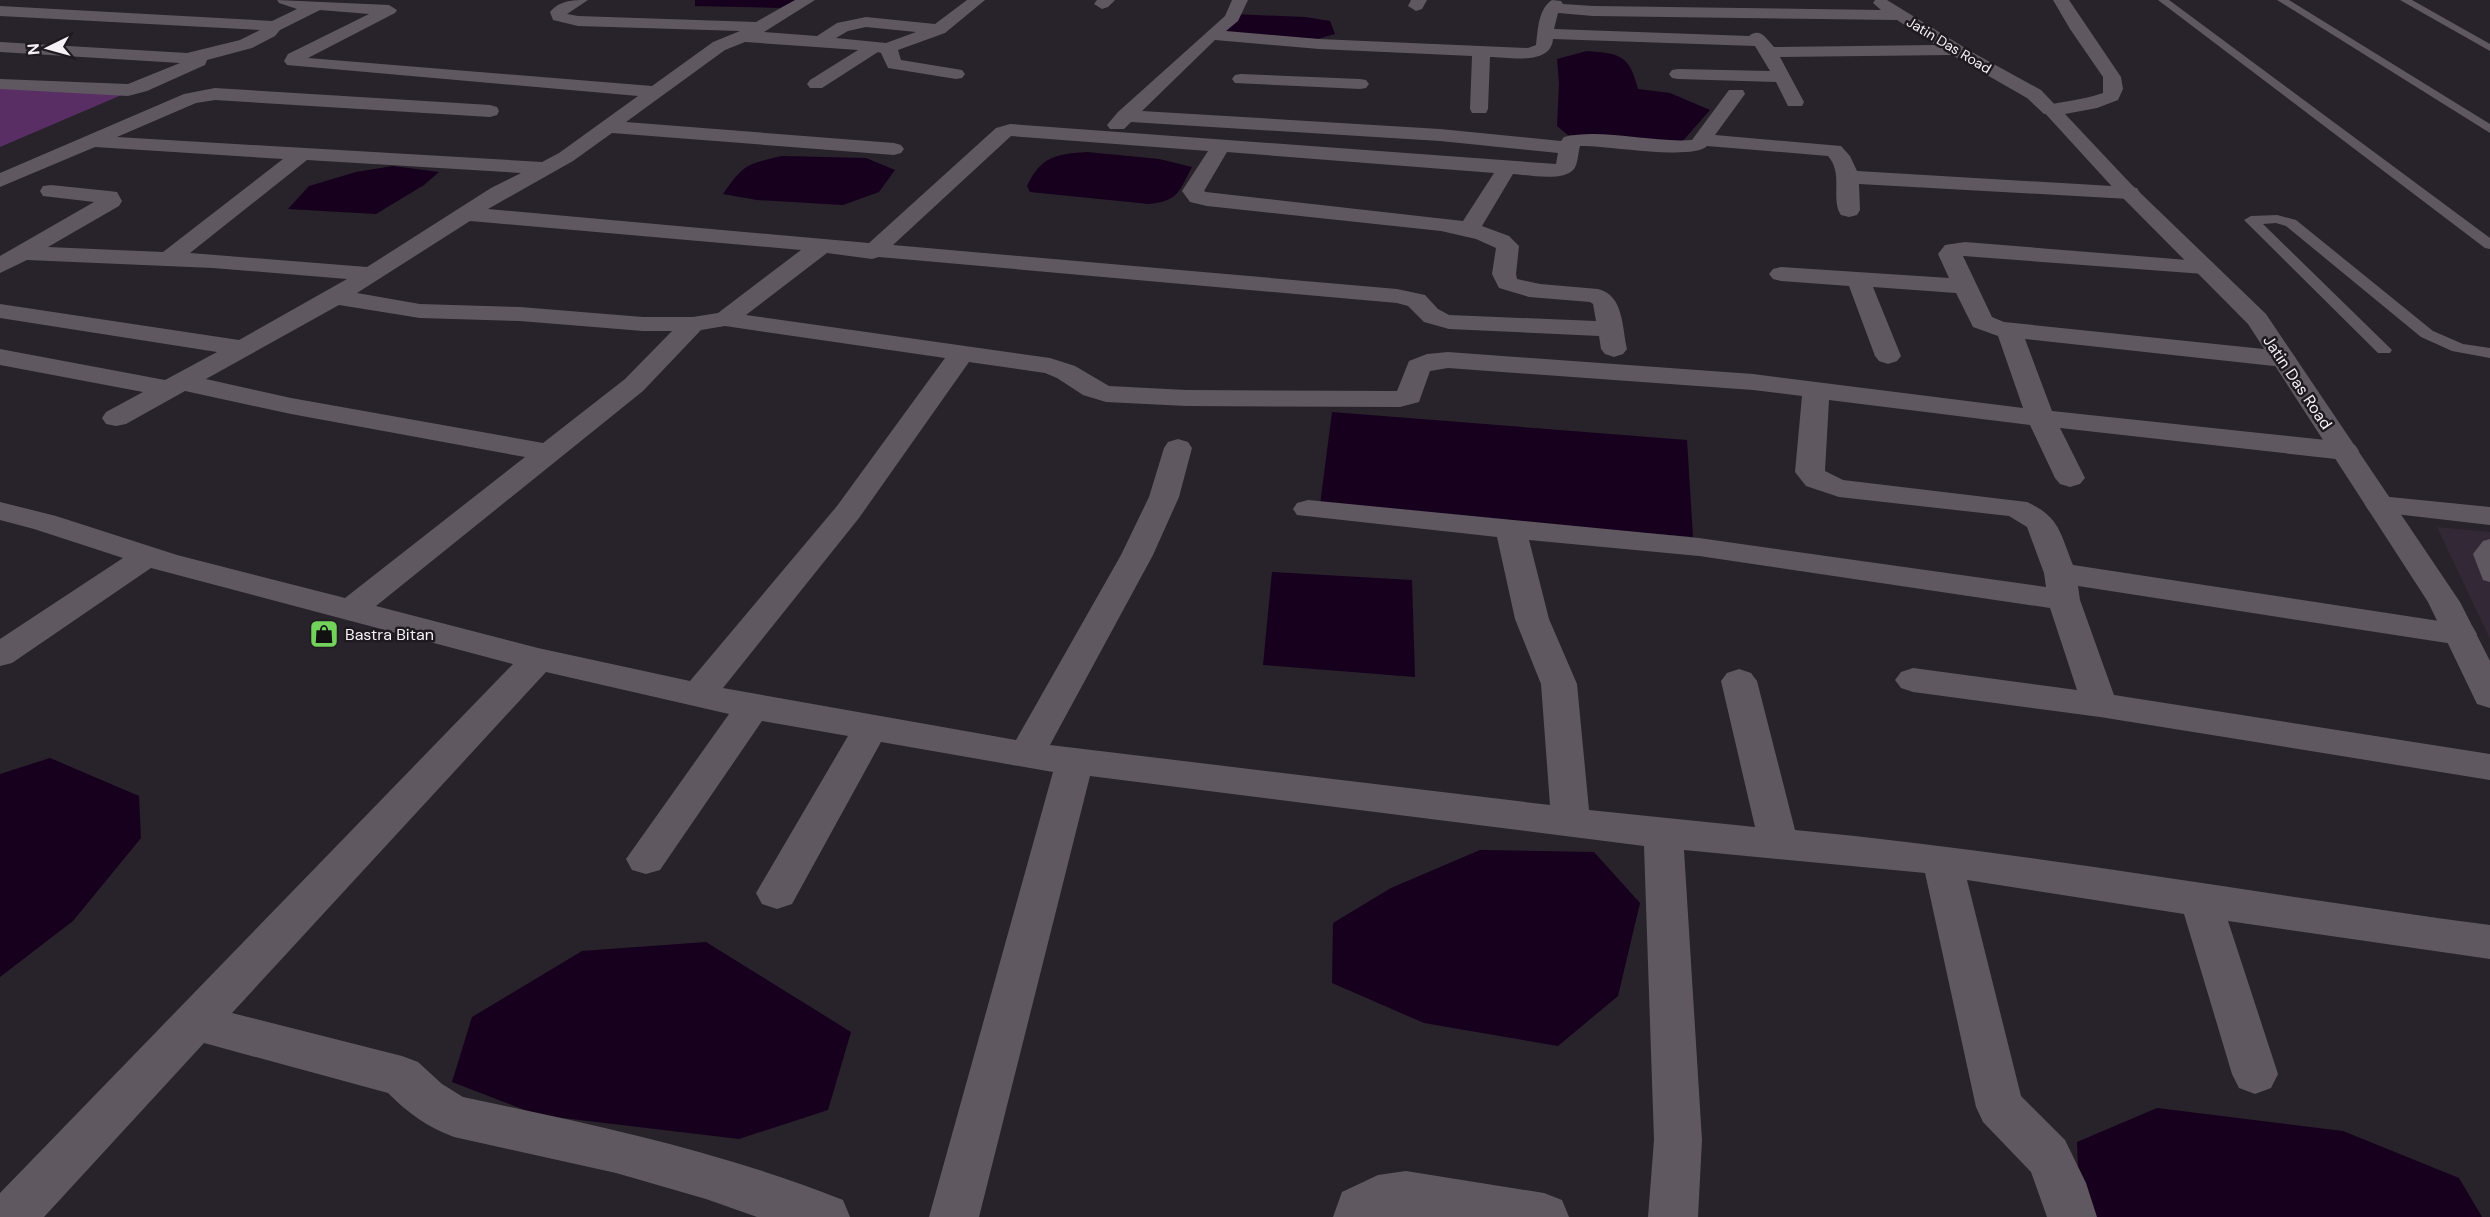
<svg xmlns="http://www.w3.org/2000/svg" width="2490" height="1217" font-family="'DM Sans',sans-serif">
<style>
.built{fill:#332835}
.green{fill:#592e64}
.water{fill:#16001d}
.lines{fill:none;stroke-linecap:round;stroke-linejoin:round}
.service{fill:#5f5861;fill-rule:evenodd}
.minor{fill:#5f5861;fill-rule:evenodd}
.tertiary{fill:#5f5861;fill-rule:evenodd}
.labels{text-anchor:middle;stroke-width:5;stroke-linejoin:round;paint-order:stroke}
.far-street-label{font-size:14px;fill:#f5f1f6;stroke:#1f1920}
.street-label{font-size:16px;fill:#f5f1f6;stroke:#1f1920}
.poi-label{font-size:16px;fill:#f5f1f6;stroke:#1f1920;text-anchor:start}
</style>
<rect width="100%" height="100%" fill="#28222a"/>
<path class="built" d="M 2437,527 L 2490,532 L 2490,639 Z"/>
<path class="green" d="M 0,87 L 124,94 L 0,147 Z"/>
<path class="water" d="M 695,0 L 796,0 L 780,8 L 695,6 Z
M 1233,14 L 1305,17 L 1330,21 L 1335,34 L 1317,39 L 1218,31 Z
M 1587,51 C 1620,54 1629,54 1638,89 L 1670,93 L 1710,110 L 1681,143 L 1568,135 L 1557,126 L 1559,83 L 1557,59 Z
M 1087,152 L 1159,159 L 1192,167 C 1179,191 1179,201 1149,204 L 1030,192 L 1027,186 C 1041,156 1057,154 1087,152 Z
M 782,156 L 866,158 L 895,170 L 879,192 L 843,205 L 757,200 L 723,194 C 744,164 747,164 782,156 Z
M 393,166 L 439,172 L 424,185 L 376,214 L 288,209 L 309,186 L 356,172 Z
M 1332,412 L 1687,440 L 1693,537 L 1320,505 Z
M 1272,572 L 1412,580 L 1415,677 L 1263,665 Z
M 50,758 L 139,796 L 141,838 L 73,921 L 0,977 L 0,774 Z
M 1480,850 L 1594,852 L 1640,903 L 1618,996 L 1558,1046 L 1424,1023 L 1332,983 L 1333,923 L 1391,888 Z
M 706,942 L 851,1032 L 828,1110 L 739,1139 L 538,1115 L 452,1082 L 472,1017 L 582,951 Z
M 2157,1108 L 2343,1131 L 2459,1178 L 2482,1217 L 2080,1217 L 2077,1142 Z"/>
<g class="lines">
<path class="service" d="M 2158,0 L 2169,0 L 2490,238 L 2490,249 L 2485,248 Z
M 2277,0 L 2289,0 L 2490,124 L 2490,133 Z
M 2400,0 L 2412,0 L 2490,44 L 2490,51 Z
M 2277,215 L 2296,220 L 2433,331 L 2463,344 L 2490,348 L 2490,358 L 2452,351 L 2421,337 L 2286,226 L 2276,223 L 2263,224 L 2392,350 L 2390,353 L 2378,353 L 2244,220 L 2251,216 Z
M 2490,539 L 2490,582 L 2483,580 L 2473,554 L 2483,541 Z"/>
<path class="minor" d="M 277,0 L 389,5 L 397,10 L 395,13 L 308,58 L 652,86 L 713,42 L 740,31 L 578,26 L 553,20 L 550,12 C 560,0 573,0 588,0 L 567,14 L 578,16 L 756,22 L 795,0 L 815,0 L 764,32 L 817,36 L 837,23 L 866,17 L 935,24 L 967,0 L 985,0 L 945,33 L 898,50 L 901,60 L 962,70 L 965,74 L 962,78 L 956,79 L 888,68 L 881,53 L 878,52 L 822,88 L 810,88 L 807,84 L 810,80 L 858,50 L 745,42 L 725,50 L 626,122 L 894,143 L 901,145 L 904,149 L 901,153 L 894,155 L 612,133 L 573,161 L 488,209 L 869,243 L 996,128 L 1010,124 L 1556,164 L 1558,153 L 1440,141 L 1131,122 L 1124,129 L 1110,129 L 1107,125 L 1118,112 L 1225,16 L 1232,0 L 1248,0 L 1238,21 L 1226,31 L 1319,39 L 1528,48 L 1536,45 C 1538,30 1538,9 1552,0 L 1561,1 L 1563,4 L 1593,6 L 1881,10 L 1873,3 L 1875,0 L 1887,0 L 1970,51 L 2041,90 L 2060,110 L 2058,114 L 2044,114 L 2027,98 L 1952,55 L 1780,57 L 1804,102 L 1802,106 L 1788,106 L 1776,82 L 1678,79 L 1672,78 L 1669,74 L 1672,70 L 1678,69 L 1770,71 L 1755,46 L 1553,39 C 1551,66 1509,57 1490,57 L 1488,109 L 1486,113 L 1472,113 L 1470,109 L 1472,56 L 1319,49 L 1215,40 L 1142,111 L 1440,129 L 1561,141 L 1564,137 C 1601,128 1652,143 1692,140 L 1729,90 L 1743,90 L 1745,94 L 1715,135 L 1841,146 L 1850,156 L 1857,171 L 2129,187 L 2137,188 L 2140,193 L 2137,198 L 2129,199 L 1859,184 L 1860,210 L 1857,215 L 1849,217 L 1841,215 C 1830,199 1844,174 1828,156 L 1707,146 C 1692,161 1605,145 1580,146 C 1578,153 1578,164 1574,169 C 1564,182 1528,175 1513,174 L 1482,226 L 1509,236 L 1519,246 L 1516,274 L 1517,279 L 1540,284 L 1598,289 C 1624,295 1622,328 1627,349 L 1623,354 L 1614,357 L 1605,354 L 1601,349 L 1599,336 L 1449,329 L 1424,322 L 1408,306 L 1397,303 L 879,257 L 872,259 L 827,253 L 746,315 L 1050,358 L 1075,366 L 1109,386 L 1186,390 L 1397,391 L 1409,361 L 1427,354 L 1448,352 L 1753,374 L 2023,408 L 1998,336 L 1973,327 L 1956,293 L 1873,287 L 1901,356 L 1897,361 L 1888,364 L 1879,361 L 1875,356 L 1849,286 L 1781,281 L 1773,279 L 1769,274 L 1773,269 L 1781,267 L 1949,278 L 1938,254 L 1945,245 L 1965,242 L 2212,262 L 2216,267 L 2212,272 L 2204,274 L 1963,256 L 1992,317 L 2004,322 L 2283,351 L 2292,353 L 2296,359 L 2292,365 L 2283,367 L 2025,339 L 2052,411 L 2345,442 L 2355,445 L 2359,451 L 2355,457 L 2345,460 L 2060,428 L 2085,478 L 2080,484 L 2070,487 L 2060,484 L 2055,478 L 2030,425 L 1829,400 L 1825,471 L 1843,480 L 2027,502 C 2060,517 2060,533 2073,565 L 2472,626 L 2477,634 L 2472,642 L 2460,645 L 2078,586 L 2080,600 L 2114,695 L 2490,754 L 2490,780 L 2100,717 L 1913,692 L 1901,688 L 1895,680 L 1901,672 L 1913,668 L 2077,690 L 2050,608 L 1699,556 L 1529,540 L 1549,619 L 1577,684 L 1589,810 L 1755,827 L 1721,681 L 1727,673 L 1739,669 L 1751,673 L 1757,681 L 1795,830 C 2028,852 2258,894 2490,925 L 2490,959 L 2228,921 L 2278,1074 L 2271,1088 L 2255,1094 L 2239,1088 L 2232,1074 L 2184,914 L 1967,880 L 2021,1096 L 2065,1140 L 2086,1183 L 2097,1217 L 2047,1217 L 2031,1172 L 1983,1122 L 1976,1107 L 1925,873 L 1684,850 L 1702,1140 L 1698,1217 L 1648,1217 L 1654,1140 L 1644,846 L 1090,776 L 979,1217 L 929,1217 L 1053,772 L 881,742 L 792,904 L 777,909 L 762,904 L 756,893 L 848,736 L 762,721 L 660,870 L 646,874 L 632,870 L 626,859 L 729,714 L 546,672 L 232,1013 L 402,1056 L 418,1062 L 442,1084 L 463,1097 C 592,1124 720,1151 843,1200 L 850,1217 L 757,1217 L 706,1199 L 616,1173 L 454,1137 C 427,1127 408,1113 388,1093 L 204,1043 L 44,1217 L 0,1217 L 0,1193 L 513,664 L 151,568 L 12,663 L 0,666 L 0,639 L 123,558 L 34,529 L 0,520 L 0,502 L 56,516 L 177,555 L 345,598 L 525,457 L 291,414 L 185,391 L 126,424 L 116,426 L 106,424 L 102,418 L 106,412 L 143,392 L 0,365 L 0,349 L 165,380 L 217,352 L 0,318 L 0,304 L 239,340 L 347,279 L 213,268 L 27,260 L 0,273 L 0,256 L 94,202 L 43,196 L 40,191 L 43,186 L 51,185 L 109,191 L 117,192 L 122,201 L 119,206 L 48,247 L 163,252 L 283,159 L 95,147 L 0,187 L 0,173 L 184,94 L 215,88 L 490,105 L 497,107 L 499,111 L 497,115 L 490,117 L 215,100 L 196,103 L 117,137 L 542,162 L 559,153 L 638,96 L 287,65 L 284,61 L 288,54 L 369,14 L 320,10 L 280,30 L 275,36 L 252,48 L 207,60 L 205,65 L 147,91 L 128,96 L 0,89 L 0,79 L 128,84 L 180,63 L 0,52 L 0,42 L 187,53 L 240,40 L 260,30 L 0,16 L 0,6 L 272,21 L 297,9 L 279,3 ZM 1558,13 L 1593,16 L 1897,20 L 1936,45 L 1774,47 C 1766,38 1760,27 1749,36 L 1554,29 ZM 866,27 L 916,32 L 886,43 L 836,38 L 848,31 ZM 1011,136 L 1208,151 L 1182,191 L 1190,202 L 1207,206 L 1441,231 L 1476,239 L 1496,248 L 1492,274 L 1499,288 L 1529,297 L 1590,302 L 1593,304 L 1596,321 L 1449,315 L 1438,309 L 1425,295 L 1397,289 L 893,245 ZM 1227,152 L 1494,173 L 1463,221 L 1206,192 L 1204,191 ZM 307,160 L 521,173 L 491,188 L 367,267 L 190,253 ZM 470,221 L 801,250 L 718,313 L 693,317 L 643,317 L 520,307 L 420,304 L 357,293 ZM 339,305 L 420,318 L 520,321 L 643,331 L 672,331 L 625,379 L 543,443 L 291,398 L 206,379 ZM 725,326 L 945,358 L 837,506 L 690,681 L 538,648 L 376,606 L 643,391 L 701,330 ZM 969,362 L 1045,373 L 1057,378 L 1083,395 L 1106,402 L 1186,406 L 1400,407 L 1419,402 L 1430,371 L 1448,368 L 1753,390 L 1802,396 L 1795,472 L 1806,486 L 1839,497 L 2009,516 L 2027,527 L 2044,573 L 2046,587 L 1699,538 L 1308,500 L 1297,503 L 1293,509 L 1297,515 L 1497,537 L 1515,619 L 1541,684 L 1550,805 L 1050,745 L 1153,555 L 1179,497 L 1192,448 L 1188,442 L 1178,439 L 1168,442 L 1164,448 L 1149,497 L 1121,555 L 1016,740 L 723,688 L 859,518 Z
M 1097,0 L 1115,0 L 1108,7 L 1102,9 L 1094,4 Z
M 1411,0 L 1427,0 L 1422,9 L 1416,11 L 1408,6 Z
M 1241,74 L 1360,79 L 1366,80 L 1369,84 L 1366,88 L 1360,89 L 1235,83 L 1232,79 L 1235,75 Z
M 2380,496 L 2490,507 L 2490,525 L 2369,511 L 2365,505 L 2369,499 Z
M 1406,1171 L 1544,1193 L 1562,1200 L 1569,1217 L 1333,1217 L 1342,1192 L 1378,1175 Z"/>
<path class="tertiary" d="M 2053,0 L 2069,0 L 2121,77 L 2123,89 L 2118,100 L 2097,108 L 2065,114 L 2130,183 L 2266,314 L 2460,602 L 2490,661 L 2490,708 L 2477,704 L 2428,602 L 2248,324 L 2116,191 L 2042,110 L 2044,106 C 2064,101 2084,100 2103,93 L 2103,77 L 2070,29 Z"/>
</g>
<defs>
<g id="shop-square" transform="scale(1.5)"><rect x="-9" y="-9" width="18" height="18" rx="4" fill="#73d25c" stroke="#1f1920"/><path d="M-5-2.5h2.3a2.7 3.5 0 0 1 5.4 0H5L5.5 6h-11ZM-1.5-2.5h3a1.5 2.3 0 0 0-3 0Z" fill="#111"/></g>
</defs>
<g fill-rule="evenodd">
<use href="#shop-square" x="324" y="634"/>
</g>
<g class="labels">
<g class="far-street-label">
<text transform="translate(1949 45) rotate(31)" y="5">Jatin Das Road</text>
</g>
<g class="street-label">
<text transform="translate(2298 382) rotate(56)" y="6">Jatin Das Road</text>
</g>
<g class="poi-label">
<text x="345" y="640">Bastra Bitan</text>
</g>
</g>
<g transform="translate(48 48) rotate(265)" stroke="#1f1920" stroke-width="4.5" paint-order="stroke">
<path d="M0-4.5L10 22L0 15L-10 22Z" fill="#f5f1f6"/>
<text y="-9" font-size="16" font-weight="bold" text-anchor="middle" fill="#f5f1f6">N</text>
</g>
</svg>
